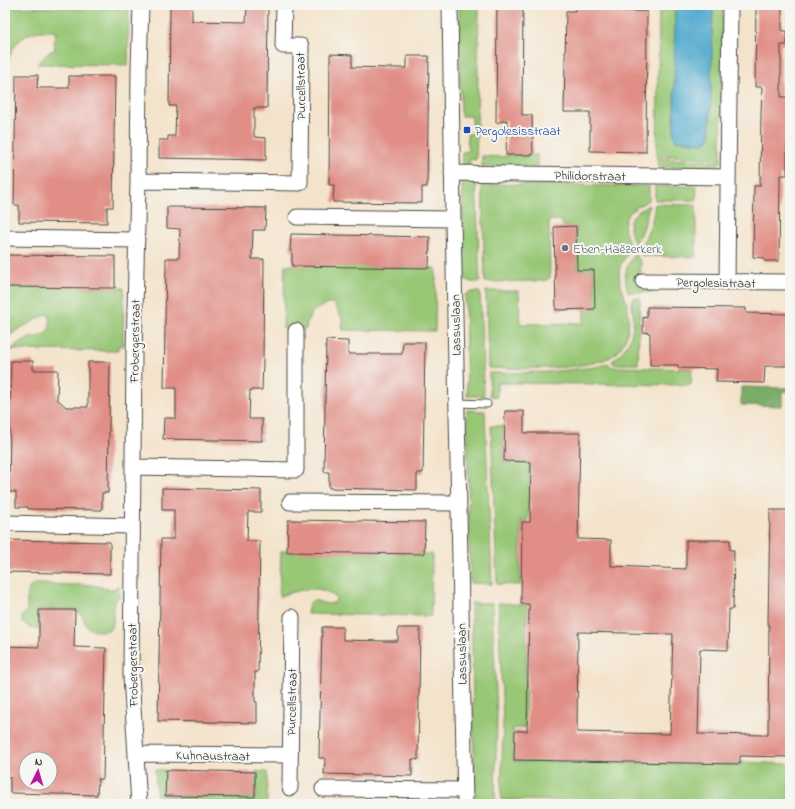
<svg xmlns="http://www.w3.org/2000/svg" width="795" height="809" font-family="'Indie Flower',sans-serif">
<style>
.green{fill:#98c776;stroke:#627950;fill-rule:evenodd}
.forest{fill:#7aac67;stroke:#526c49}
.water{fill:#4fa8cd;stroke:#3d6a7c}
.building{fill:#e08e86;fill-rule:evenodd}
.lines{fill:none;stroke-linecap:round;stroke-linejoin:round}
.service-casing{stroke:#494743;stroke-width:9}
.minor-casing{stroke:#494743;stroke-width:17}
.service{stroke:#fff;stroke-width:7}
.minor{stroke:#fff;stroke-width:15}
.transit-dot{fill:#1a4fb4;stroke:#f6f6f2;stroke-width:1.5}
.worship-dot{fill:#6b7280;stroke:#f6f6f2;stroke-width:1.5}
.labels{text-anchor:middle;stroke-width:4;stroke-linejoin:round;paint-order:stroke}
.street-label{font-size:13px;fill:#2b2b2b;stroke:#f6f6f2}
.transit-label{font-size:13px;fill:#164399;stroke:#f6f6f2;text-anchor:start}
.worship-label{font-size:13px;fill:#5b616d;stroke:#f6f6f2;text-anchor:start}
</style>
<rect width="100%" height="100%" fill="#f6f6f2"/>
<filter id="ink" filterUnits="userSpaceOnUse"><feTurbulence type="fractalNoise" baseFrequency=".025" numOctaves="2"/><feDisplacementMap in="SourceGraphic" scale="8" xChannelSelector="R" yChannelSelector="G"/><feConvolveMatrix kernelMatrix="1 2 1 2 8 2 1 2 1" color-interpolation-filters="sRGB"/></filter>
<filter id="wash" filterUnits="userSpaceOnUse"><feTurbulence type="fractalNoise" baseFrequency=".012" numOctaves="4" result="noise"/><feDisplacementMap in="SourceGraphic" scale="16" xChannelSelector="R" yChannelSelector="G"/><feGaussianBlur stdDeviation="0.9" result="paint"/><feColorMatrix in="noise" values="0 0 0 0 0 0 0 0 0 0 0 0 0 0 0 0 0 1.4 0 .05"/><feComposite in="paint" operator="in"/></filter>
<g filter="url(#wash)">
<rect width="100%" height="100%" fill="#f4e3cb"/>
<path class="green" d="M 119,5 L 129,5 L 128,65 L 37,64 L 48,53 L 55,49 L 54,40 L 56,32 C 32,27 13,38 8,63 L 5,63 L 5,7 L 119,8 Z
M 459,5 L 479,5 L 477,130 L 472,130 L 472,116 L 461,116 Z
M 659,5 L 675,5 L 674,132 L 675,140 L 703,143 L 710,136 L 712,5 L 723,5 L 721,162 L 716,167 L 659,167 L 657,159 ZM 661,156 L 718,158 L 717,161 L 662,159 Z
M 477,133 L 476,160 L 470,159 L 469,166 L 462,166 L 462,152 L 468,151 L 467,134 Z
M 506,155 L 537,155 L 537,167 L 482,167 L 482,156 L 506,157 Z
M 462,180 L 476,180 L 480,282 L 471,282 L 464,279 Z
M 482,184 L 649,186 L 649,200 C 623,214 618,221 632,249 C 628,254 624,259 621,264 C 615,280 626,294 628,309 C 630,324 628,343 615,354 C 594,371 517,369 488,368 L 486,291 L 519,291 L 520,324 L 584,323 L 584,309 L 595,308 L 594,270 L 577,270 L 576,227 L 563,226 L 561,220 L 549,220 L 550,278 L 544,281 L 485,282 Z
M 655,186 L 697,186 L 696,200 L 655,200 Z
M 655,204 L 696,205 L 696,257 L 642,256 L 638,250 C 648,236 653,222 655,204 Z
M 649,205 L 644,227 L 635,245 C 626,222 627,217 649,205 Z
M 635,254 L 641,262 L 640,287 L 647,287 L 652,292 L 628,292 C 624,276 624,268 635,254 Z
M 285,265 L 436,268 L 435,331 L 343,330 L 342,318 L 333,303 C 317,307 308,311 306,329 L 283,328 Z
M 5,287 L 124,288 L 123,346 L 118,345 L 118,351 L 11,350 C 15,346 19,342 24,340 C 33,335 47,340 50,325 C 51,321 50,317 47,314 L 17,330 L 5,340 Z
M 471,292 L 480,292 L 484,396 L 467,396 L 465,295 Z
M 634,298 L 640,298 L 638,364 L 614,364 L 612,361 C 632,347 637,325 631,301 Z
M 608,363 L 612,367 L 692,369 L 691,385 L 497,383 L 497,397 L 490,396 L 489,373 L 547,372 L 596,367 Z
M 467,410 L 485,411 L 492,584 L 470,583 Z
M 491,426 L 503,426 L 503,462 L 530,463 L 528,521 L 521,521 L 520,585 L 497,584 Z
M 281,551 L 432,554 L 431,616 L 307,614 C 310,586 323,612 336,601 L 336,598 C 323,586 309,588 294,592 C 289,593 284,594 279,597 Z
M 34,584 L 92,585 L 110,589 L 114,589 L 119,585 L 119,597 C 104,605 124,631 102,631 C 80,631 88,618 77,611 C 73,608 46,610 39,610 L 39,629 L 29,628 L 24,623 L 22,623 L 22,615 L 26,613 C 29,603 23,591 34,584 Z
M 471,603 L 492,603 L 497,718 L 495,800 L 475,800 Z
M 498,603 L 527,605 L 525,728 L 513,728 L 513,761 L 741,765 L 741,762 L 790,764 L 790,804 L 501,800 L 503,722 Z
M 155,770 L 165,770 L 164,796 L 256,798 L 256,771 L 267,772 L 267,804 L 157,804 Z"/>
<path class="forest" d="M 741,387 L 790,388 L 790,392 L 782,392 L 782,406 L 741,405 Z"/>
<path class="water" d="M 675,5 L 712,5 L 713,8 L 710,136 L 709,140 L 703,143 L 675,140 L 674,135 Z"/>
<g id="blocks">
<path class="building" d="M 170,5 L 192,5 L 192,21 L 246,22 L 247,5 L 268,5 L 267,108 L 254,108 L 254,137 L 266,138 L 266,160 L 159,158 L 159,140 L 168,140 L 168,136 L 175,136 L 176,106 L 169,106 Z
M 497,5 L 523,5 L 522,115 L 532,115 L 533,155 L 506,155 L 507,120 L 496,123 Z
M 575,5 L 624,5 L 624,11 L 647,11 L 646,152 L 590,151 L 590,112 L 564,112 L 566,11 L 575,11 Z
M 756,5 L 782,5 L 782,31 L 787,31 L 787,45 L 781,45 L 781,97 L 788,97 L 788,100 L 790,100 L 790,143 L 787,143 L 787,175 L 780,175 L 779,261 L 764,261 L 764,258 L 753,257 L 754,186 L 760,186 L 761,114 L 762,87 L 755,87 Z
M 330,54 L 352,55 L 352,67 L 390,68 L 407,68 L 407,56 L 429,56 L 427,187 L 422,187 L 422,203 L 333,202 L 334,185 L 329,185 Z
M 16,75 L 38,75 L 37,88 L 69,88 L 69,76 L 115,76 L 113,207 L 107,207 L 107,223 L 19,222 L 19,205 L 14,205 Z
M 167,207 L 266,208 L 265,230 L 253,230 L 252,259 L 264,259 L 263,360 L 262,390 L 250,390 L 249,419 L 262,419 L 262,441 L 163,439 L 164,418 L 176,418 L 176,388 L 164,388 L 166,258 L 179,258 L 180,229 L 167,228 Z
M 576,226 L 577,270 L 594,270 L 595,309 L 556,310 L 554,227 Z
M 291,234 L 430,237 L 429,268 L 292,266 L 292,251 L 290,251 Z
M 5,255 L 115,256 L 115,288 L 5,287 Z
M 647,307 L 746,308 L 746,313 L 790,314 L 790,366 L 765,366 L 764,383 L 716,382 L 717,369 L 678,368 L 678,365 L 650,365 L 650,333 L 643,332 L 643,317 L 647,318 Z
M 326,340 L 348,341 L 348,354 L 402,354 L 403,342 L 425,342 L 423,473 L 417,473 L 417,490 L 329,488 L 329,472 L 324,472 Z
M 11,361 L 33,361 L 33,370 L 58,370 L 57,399 L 66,407 L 88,407 L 88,362 L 110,362 L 108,493 L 102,493 L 102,510 L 28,509 L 28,507 L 16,507 L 16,492 L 9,492 Z
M 505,411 L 524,411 L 524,433 L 580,433 L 578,539 L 611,540 L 611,566 L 686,569 L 686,540 L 730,540 L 730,550 L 734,550 L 733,609 L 729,609 L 728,650 L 700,649 L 698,734 L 768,735 L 769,625 L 768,625 L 770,510 L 790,510 L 790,757 L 740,756 L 740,764 L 514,760 L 515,731 L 527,731 L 529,604 L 521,604 L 522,522 L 530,522 L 531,462 L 504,461 ZM 578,632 L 673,634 L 670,734 L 577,732 Z
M 162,488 L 261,490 L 261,512 L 248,512 L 247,541 L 260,541 L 258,672 L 255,672 L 255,702 L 257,702 L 257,723 L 158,721 L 161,539 L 174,539 L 174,510 L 162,510 Z
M 288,520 L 425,522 L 424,554 L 287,552 Z
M 5,540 L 110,542 L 110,574 L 5,572 Z
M 39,610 L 75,610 L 74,647 L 106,648 L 103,779 L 98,779 L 97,795 L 10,793 L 10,777 L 5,777 L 7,646 L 39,647 ZM 26,759 L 50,759 L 50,783 L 26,783 Z
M 322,627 L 343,627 L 343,640 L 382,641 L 398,641 L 398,628 L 420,628 L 418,760 L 412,759 L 412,776 L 324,774 L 325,758 L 319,758 Z
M 166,770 L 255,772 L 255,797 L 165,796 Z"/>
</g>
</g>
<g filter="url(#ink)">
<use href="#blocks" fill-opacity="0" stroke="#494743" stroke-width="1"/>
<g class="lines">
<g class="service-casing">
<path id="service" d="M 457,403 L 487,404"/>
</g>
<g class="minor-casing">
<path id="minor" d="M 450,5 L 453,219 L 465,804
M 452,173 L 728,177
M 138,181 L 300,183 L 301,46 L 283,46 L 284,5
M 297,217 L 453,219
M 5,238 L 137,240
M 643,281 L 790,282
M 727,282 L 730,5
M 133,467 L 296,470 L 296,331
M 290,502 L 459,503
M 5,523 L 132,526
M 136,754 L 290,755
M 290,788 L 292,617
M 323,789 L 464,790
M 139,804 L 131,675 L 134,354 L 138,181 L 139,68 L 141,5"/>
</g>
<use href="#service" class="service"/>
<use href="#minor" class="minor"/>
</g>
</g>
<rect class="transit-dot" x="463" y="126" width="8" height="8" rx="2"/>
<circle class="worship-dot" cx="565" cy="248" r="4"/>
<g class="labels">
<g class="street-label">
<text transform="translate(300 86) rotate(-91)" y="5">Purcellstraat</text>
<text transform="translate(590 175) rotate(1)" y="5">Philidorstraat</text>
<text transform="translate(716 282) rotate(1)" y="5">Pergolesistraat</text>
<text transform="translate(455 325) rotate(-91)" y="5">Lassuslaan</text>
<text transform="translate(134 341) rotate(-89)" y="5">Frobergerstraat</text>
<text transform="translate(461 654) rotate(-91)" y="5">Lassuslaan</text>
<text transform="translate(132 665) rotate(-91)" y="5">Frobergerstraat</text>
<text transform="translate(291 702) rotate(-89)" y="5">Purcellstraat</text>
<text transform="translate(213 755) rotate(1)" y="5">Kuhnaustraat</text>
</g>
<g class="transit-label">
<text x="475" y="135">Pergolesisstraat</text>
</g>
<g class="worship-label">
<text x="573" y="253">Eben-Haëzerkerk</text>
</g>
</g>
<rect width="795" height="809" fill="none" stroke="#f6f6f2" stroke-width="20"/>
<g transform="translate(38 771) rotate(5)"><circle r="19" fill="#f6f6f2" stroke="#a5a5a2"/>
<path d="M0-3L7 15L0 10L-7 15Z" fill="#b5179e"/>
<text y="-6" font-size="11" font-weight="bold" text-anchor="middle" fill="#2b2b2b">N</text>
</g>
</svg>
